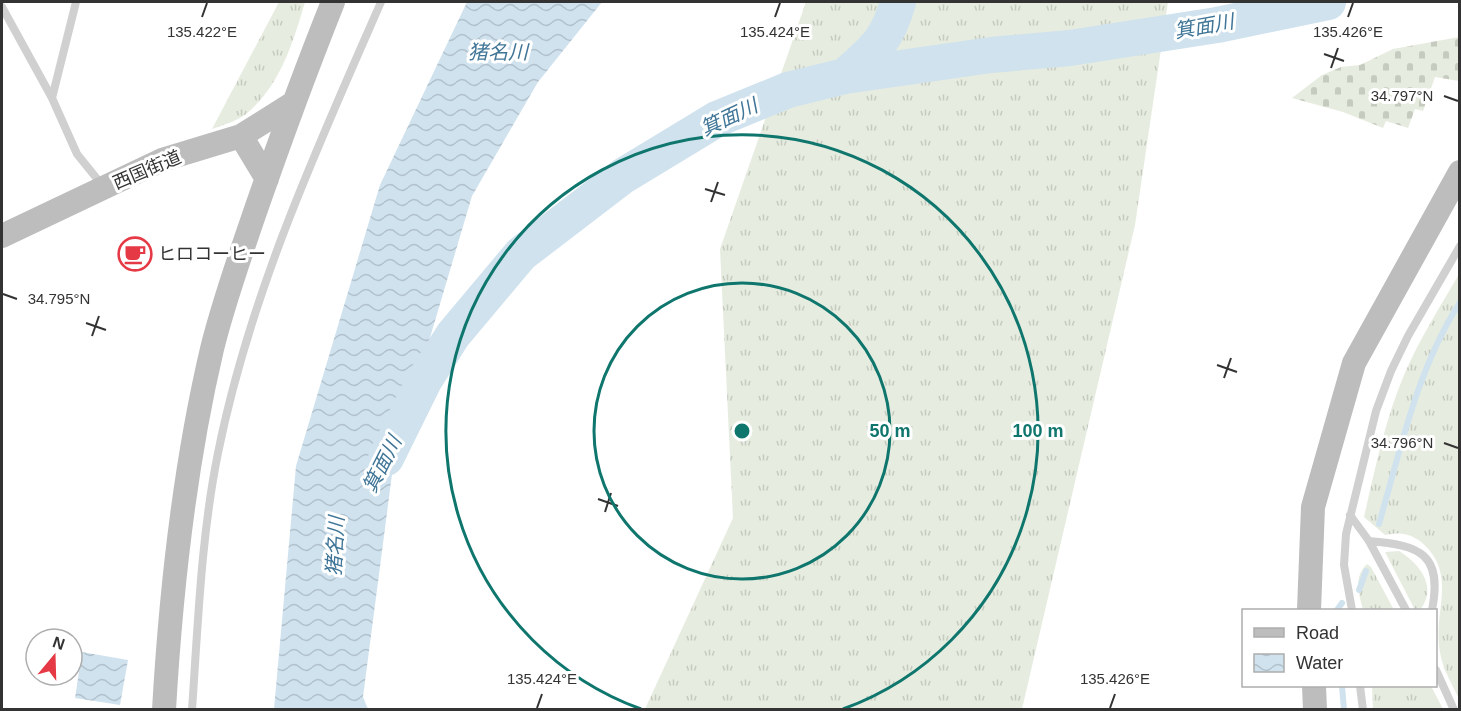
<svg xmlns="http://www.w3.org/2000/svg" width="1461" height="711" font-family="Helvetica,'Noto Sans JP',sans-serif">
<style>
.grass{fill:url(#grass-tufts)}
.cemetery{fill:url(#cemetery-stones)}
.water{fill:url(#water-waves)}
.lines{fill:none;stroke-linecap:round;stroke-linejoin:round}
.stream{stroke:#cfe2ee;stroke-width:6}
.river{stroke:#cfe2ee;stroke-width:36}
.lane{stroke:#d0d0d0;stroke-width:8}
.secondary{stroke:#bdbdbd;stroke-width:24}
.ticks{fill:none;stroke:#333;stroke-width:2}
.ring{fill:none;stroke:#0f766e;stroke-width:3}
.labels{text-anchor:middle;stroke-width:6;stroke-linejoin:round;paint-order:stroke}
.street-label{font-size:18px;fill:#333;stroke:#fff}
.poi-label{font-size:18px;fill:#333;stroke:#fff;text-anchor:start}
.water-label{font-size:20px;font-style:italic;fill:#3f7597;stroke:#fff}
.ticks-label{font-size:15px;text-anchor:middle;fill:#333;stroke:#fff;stroke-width:6;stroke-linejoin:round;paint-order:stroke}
.centre{fill:#0f766e;stroke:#fff;stroke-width:3}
.ring-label{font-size:18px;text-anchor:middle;font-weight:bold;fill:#0f766e;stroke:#fff;stroke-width:6;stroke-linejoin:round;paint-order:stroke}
</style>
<defs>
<pattern id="grass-tufts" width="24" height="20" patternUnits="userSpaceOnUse" patternTransform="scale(1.5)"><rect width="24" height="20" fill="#e6ecdf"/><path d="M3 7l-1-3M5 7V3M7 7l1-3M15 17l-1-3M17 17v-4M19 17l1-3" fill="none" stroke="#c6cbc0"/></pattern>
<pattern id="cemetery-stones" width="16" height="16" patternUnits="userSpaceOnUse" patternTransform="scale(1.5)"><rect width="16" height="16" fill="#e6ecdf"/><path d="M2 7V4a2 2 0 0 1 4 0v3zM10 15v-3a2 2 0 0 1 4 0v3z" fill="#c6cbc0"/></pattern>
<pattern id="water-waves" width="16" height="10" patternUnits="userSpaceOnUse" patternTransform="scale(1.5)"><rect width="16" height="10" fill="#cfe2ee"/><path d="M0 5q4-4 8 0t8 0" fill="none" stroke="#b2c2cd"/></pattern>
</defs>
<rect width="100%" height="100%" fill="#fff"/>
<path class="grass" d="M 279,2 L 305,2 C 293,43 280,86 246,114 C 237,121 223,125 212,129 Z
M 806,2 L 1168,2 L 1135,225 L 1022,709 L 645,709 L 733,518 L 720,249 Z
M 1459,274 L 1459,699 C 1453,686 1444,671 1441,657 C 1430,613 1461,575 1420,541 C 1409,533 1398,532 1385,535 L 1364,517 C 1375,469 1385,420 1404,375 C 1419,340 1440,307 1459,274 Z
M 1399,551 C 1420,564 1438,587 1420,610 L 1415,610 L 1385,552 Z
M 1367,564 L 1371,567 L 1394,610 L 1363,610 C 1359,593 1353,578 1367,564 Z
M 1372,686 L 1431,686 L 1443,709 L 1373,709 Z"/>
<path class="cemetery" d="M 1459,37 L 1459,81 L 1435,77 L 1423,111 L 1415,109 L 1408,128 L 1386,121 L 1383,128 L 1343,112 L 1292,98 L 1322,75 L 1341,67 L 1360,65 L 1393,49 Z"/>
<path class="water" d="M 467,2 L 602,2 L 538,82 L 472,196 L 394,459 L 363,697 L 368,709 L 274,709 L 296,466 L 380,185 Z
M 82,652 L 128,660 L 120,705 L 75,698 Z"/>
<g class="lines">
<path class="stream" d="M 1379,524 C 1401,448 1417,369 1460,302
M 1359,590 L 1366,571
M 1337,610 L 1342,603
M 1342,686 L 1344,710"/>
<path class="river" d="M 845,76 C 875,49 887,41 898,2
M 386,458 L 424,381 L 453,335 L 521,254 L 623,176 L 717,119 L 788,90 L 845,76 L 991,55 L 1070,48 L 1217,25 L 1328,2"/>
<path class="lane" d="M 76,2 L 52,98 L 77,154 L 102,185
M 2,7 L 52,98
M 1350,515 L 1369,541 L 1406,610
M 1369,541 C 1420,545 1443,554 1432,610
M 1352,610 L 1344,565 L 1346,534 L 1376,411 L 1391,371 L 1408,336 L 1460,246
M 1436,670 L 1454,710
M 1360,686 L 1363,710
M 192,710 C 198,624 201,537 218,453 C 250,294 317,148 381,2"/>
<path class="secondary" d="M 241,136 L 267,179
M 2,236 L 162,160 L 241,136 L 292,104
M 1309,610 L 1313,507 L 1354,363 L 1460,172
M 1314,686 L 1315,710
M 164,710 C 171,588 184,468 212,349 C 223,304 239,259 254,215 C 279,143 305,72 333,2"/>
</g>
<path class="ticks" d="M 202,17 L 207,3M 775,17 L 780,3M 1348,17 L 1353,3M 1324,54 L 1344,61M 1331,68 L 1338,48M 1444,96 L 1458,101M 705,189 L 725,195M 711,202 L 718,182M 3,294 L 17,299M 86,323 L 106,330M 92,336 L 99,316M 1217,365 L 1237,372M 1224,378 L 1231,358M 1444,443 L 1458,448M 598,499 L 618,506M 605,512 L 611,493M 537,708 L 542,694M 1110,708 L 1115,694"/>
<g class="ring">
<circle cx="742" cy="431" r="148"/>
<path d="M641 709A296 296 0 1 1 843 709"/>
</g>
<defs>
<g id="cafe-ring" transform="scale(1.725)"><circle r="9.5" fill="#fff" stroke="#e63946" stroke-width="1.5"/><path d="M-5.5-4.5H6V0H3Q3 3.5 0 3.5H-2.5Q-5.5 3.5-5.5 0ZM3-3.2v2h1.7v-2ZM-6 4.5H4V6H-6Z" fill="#e63946"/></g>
</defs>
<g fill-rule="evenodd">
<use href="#cafe-ring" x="135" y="254"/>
</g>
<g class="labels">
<g class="street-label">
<text transform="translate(147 170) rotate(-23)" y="6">西国街道</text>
</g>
<g class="poi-label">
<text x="158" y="260">ヒロコーヒー</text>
</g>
<g class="water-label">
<text transform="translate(1204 26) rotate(-10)" y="7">箕面川</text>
<text x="498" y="59">猪名川</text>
<text transform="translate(729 117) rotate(-25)" y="7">箕面川</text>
<text transform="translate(382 464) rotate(-63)" y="7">箕面川</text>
<text transform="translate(335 546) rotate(-87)" y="7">猪名川</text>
</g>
</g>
<g class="ticks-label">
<text x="202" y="37">135.422°E</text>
<text x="775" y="37">135.424°E</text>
<text x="1348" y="37">135.426°E</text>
<text x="1402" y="101">34.797°N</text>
<text x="59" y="304">34.795°N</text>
<text x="1402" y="448">34.796°N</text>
<text x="542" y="684">135.424°E</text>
<text x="1115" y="684">135.426°E</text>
</g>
<circle cx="742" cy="431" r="9" class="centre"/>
<g class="ring-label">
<text x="890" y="437">50 m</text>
<text x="1038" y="437">100 m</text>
</g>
<rect width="1461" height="711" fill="none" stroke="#333333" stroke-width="6"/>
<rect x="1242" y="609" width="195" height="78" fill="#ffffff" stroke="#adadad" stroke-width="1.5"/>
<rect x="1254" y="628" width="30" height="9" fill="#bdbdbd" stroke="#adadad" stroke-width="1.5"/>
<text x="1296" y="639" font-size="18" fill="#333333">Road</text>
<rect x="1254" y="654" width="30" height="18" fill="url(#water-waves)" stroke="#adadad" stroke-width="1.5"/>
<text x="1296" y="669" font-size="18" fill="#333333">Water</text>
<g transform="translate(54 657) rotate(19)"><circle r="28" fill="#ffffff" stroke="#adadad" stroke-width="1.5"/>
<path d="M0-4.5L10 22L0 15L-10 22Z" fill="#e63946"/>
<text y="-9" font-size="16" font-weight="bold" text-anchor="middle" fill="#333333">N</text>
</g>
</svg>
